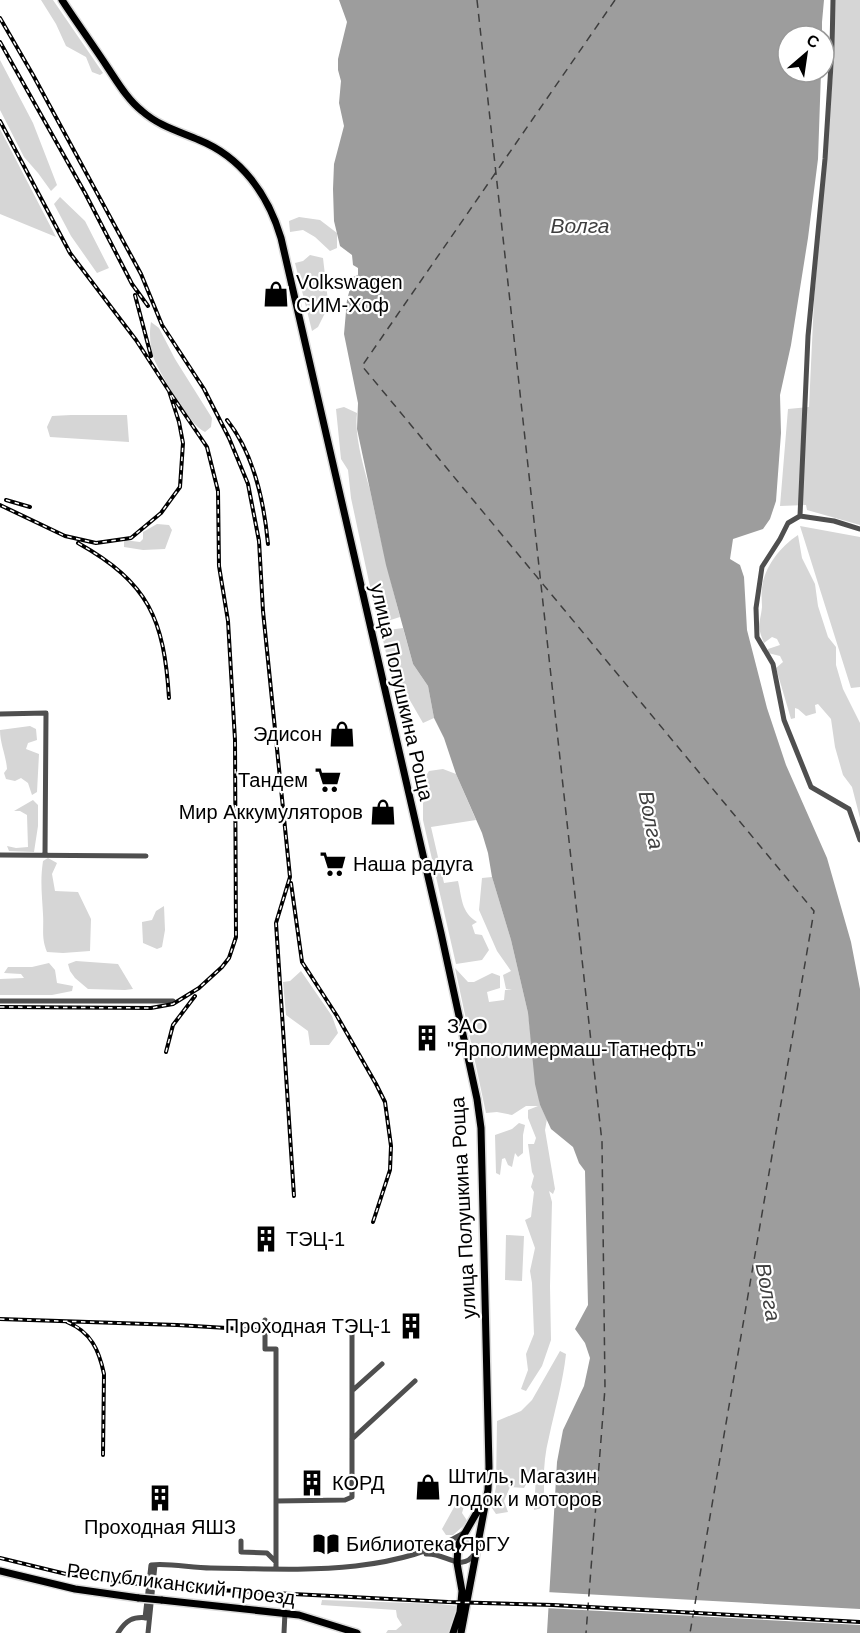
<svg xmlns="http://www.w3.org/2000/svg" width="860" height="1633" font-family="Arial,sans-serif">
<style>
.green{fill:#d6d6d6}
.water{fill:#9d9d9d}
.pier{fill:#fff}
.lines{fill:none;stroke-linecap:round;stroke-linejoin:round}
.ferry{stroke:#3e3e3e;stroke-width:1.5;stroke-dasharray:8 6;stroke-linecap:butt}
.major-casing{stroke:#dbdbdb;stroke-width:10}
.minor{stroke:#4f4f4f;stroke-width:5}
.major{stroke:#000;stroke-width:7}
.rail-casing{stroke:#000;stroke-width:4}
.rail{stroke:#fff;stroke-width:1.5;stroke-dasharray:4.5;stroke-linecap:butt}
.major-bridge-casing{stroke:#dbdbdb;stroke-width:10;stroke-linecap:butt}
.major-bridge{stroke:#000;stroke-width:7}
.labels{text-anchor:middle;stroke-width:4.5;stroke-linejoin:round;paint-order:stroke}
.poi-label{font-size:20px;fill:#000;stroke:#fff;text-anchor:start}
.street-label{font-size:20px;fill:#000;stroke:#fff}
.water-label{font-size:21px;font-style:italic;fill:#3e3e3e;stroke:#fff}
</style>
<rect width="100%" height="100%" fill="#fff"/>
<path class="green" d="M 41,0 L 53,0 L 103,73 L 100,75 L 92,72 L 86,57 L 66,46 L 56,24 Z
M 835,0 L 860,0 L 860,525 L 807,510 L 806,505 L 780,506 L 788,409 L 809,407 L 814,300 L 835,48 Z
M 0,60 L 33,123 L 57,185 L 51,191 L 38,173 L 24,157 L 0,110 Z
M 0,129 L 56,237 L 0,214 Z
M 60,197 L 85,221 L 109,268 L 97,273 L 71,236 L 54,204 Z
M 299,217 L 320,220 L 337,233 L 337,248 L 330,251 L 315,237 L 303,230 L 290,232 L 289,221 Z
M 310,255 L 323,258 L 328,301 L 331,301 L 318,327 L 312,331 L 295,263 L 303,261 Z
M 151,322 L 159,328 L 175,359 L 212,418 L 211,427 L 205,432 C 190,426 161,375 154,359 C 150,348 149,333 151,322 Z
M 344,407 L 357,413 C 354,436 364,468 370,490 C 379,533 389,575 400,617 L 378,624 L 351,498 L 348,470 L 341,459 L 336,409 Z
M 71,415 L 127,415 L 129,442 L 50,437 L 47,427 L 52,416 Z
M 157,524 L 169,525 L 172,530 L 165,549 L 143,550 L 124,547 L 124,540 L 140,542 L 143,539 L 143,532 Z
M 800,526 L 860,537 L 860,687 L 851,688 Z
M 798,535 L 802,558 L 815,584 L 818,606 L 828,637 L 836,647 L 836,665 L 843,689 L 860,723 L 860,818 L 852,787 L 843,775 L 835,747 L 831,719 L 818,704 L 815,705 L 816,713 L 806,716 L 798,709 L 795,708 L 795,718 L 791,719 L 776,668 L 783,662 L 780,656 L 768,653 L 768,649 L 780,645 L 777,639 L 772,637 L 764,643 C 756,624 760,625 762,607 C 762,601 761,594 762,588 C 764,567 781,546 798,535 Z
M 403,628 L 413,664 L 428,686 L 434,718 L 423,723 L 408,697 L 403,699 L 404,707 L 401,711 L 398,706 L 381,631 Z
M 30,726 L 36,729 L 37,740 L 28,743 L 26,749 L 39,754 L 37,792 L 32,795 L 28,783 L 21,778 L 15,781 L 6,779 L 4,773 L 7,769 C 6,755 0,744 0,730 Z
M 443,769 L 456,774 L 476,820 L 431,827 L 444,883 L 458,881 C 462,898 461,912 477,922 L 472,925 L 475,934 L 482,935 L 489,950 L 482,960 L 456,964 L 423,820 L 423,802 L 428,799 L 426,776 L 429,771 Z
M 33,800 L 38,805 L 38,826 L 34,852 L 9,851 L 7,846 L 16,848 L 28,847 L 27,815 L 20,811 L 14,811 Z
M 48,858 L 57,863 L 52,874 L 55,891 L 78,892 L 91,919 L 90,951 L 63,953 L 47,952 C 41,937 44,929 43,914 C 42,894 40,881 43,861 Z
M 492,877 L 511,940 L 528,1013 L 540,1105 L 547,1119 L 545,1130 L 555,1189 L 553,1194 L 537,1182 L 549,1191 L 552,1202 L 550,1286 L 551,1340 L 542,1366 L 526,1391 L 521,1389 L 528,1370 L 526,1354 L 534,1334 L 532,1283 L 530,1271 L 535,1248 L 525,1220 L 531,1217 L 534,1192 L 531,1187 L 534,1176 L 532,1172 L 528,1144 L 534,1144 L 536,1138 L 528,1118 L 528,1110 L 538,1106 L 526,1106 L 512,1115 L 497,1112 L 486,1113 L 455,968 L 468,982 L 474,982 L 492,973 L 500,976 L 500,988 L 487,992 L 489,1002 L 504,1000 L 505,990 L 512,990 L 506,989 L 503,975 L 511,971 L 497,951 L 479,910 L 482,878 Z
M 164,906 L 165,930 L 162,947 L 157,949 L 143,943 L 142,922 L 152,920 L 156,911 Z
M 76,961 L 118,964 L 133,989 L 125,990 L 88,989 L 75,978 L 70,971 L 68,964 Z
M 49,963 L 55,970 L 57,983 L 73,986 L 72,991 L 52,995 L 0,995 L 0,979 L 24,978 L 21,974 L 4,973 L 8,967 L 32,967 Z
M 301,971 L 332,1016 L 338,1033 L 329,1045 L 310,1045 L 308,1031 L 286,1015 L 283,982 L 290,981 Z
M 519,1123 L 525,1125 L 523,1135 L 523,1153 L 518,1157 L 515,1153 L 512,1167 L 508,1165 L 505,1158 L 502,1159 L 500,1175 L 496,1173 L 495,1135 L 512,1129 Z
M 506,1235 L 524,1236 L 522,1281 L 505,1280 Z
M 560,1351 L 566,1354 C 563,1382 555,1409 549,1437 C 543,1460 543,1483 545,1507 L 534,1510 L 536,1475 L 532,1474 L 524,1488 L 510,1487 L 504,1501 L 508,1512 L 496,1514 L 492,1508 L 496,1487 L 497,1421 L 521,1411 L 532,1400 Z
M 461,1499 L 464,1506 L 462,1513 L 468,1522 L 453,1535 L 446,1535 L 442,1529 L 458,1500 Z
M 322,1600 L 440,1604 L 458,1606 C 457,1616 454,1625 448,1633 L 386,1633 L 388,1630 L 396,1630 L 402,1625 L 397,1617 L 396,1610 L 321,1605 Z"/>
<path class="water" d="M 339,0 L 824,0 L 822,22 L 822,36 L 788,36 L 788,72 L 821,72 L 818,159 L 808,238 L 791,345 L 780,395 L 781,433 L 776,501 L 770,519 L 763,529 L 733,539 L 730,559 L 740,565 L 744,577 L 747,630 L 767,708 L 786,765 L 827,858 L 851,942 L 860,989 L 860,1633 L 547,1633 L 557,1462 L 563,1430 L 584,1386 L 590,1358 L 585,1343 L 575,1329 L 588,1305 L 585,1171 L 579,1163 L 573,1147 L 551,1129 L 540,1105 L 535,1084 L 528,1013 L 511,940 L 492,877 L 488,853 L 482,833 L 456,774 L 444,738 L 434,718 L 428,686 L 413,664 L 386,565 L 357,429 L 358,403 L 344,334 L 347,300 L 353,277 L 358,275 L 358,268 L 353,265 L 352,255 L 340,246 L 334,221 L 333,189 L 334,164 L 344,126 L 339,103 L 341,81 L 338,70 L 338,59 L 347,22 Z"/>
<path class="pier" d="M 546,1592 L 860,1609 L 860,1625 L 545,1608 Z"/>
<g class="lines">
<path class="ferry" d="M 477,0 L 602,1142 L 605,1388 L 586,1633
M 615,0 L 362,366 L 814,911 L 690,1633"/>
<g class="major-casing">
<path id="major" d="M 62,0 C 77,23 93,45 108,68 C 118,83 128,100 142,111 C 159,126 178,131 199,140 C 241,157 268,194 281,238 L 441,933 L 477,1099 L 481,1128 L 489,1467 L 488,1490 L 461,1633
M 0,1571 L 75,1589 L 139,1598
M 161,1600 L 299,1615 L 357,1633
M 453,1633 L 460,1612 L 462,1591 L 457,1563 L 458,1545 L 484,1500"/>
</g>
<path class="minor" d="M 800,516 L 808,336 L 825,159 L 832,49 L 833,0
M 860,529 L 834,521 L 800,516 L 788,523 L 780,539 L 762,567 L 756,608 L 757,637 L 773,664 L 784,720 L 811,787 L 849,809 L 860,840
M 0,714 L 46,713 L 45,855
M 0,855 L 146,856
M 0,1001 L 173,1001
M 265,1320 L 265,1349 L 276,1349 L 276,1569
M 353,1390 L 382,1364
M 352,1439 L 415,1381
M 276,1501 L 345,1500 L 352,1497 L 352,1333
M 241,1541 L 241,1552 L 267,1553 L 276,1562
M 426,1554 C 445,1552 462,1574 475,1553 C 474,1546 467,1541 459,1540
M 145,1618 L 151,1565 C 171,1563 191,1568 211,1568 C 294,1569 389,1577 464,1533
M 118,1633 C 126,1620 133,1616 148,1618
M 148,1633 L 155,1565
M 284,1633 L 285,1612"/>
<use href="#major" class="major"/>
<g class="rail-casing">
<path id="rail" d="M 0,18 L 33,75 L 141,274 L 162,325 L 204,389 L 229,438 L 248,484 L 259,541 L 263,611 L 290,877 L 276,923 L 294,1196
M 0,42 L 85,193 L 132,284 L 148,306
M 0,121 L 70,253 L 136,340 L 169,391 L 179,422 L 183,443 L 180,487 L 161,513 L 131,538 L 96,543 L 65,536 L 0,505
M 135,295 L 151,356
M 227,420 C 254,454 264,501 268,544
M 6,500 L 30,507
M 78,543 C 149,583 164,619 169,698
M 291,883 L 302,962 L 337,1016 L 376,1084 L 385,1102 L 391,1146 L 390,1170 L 373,1222
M 0,1007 L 151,1008 L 173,1004 L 199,988 L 222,967 L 229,958 L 236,937 L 235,740 L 228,621 L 219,566 L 218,491 L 207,447 L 169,391
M 166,1052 L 173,1025 L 195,996
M 0,1319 L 177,1325 L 259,1330
M 67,1322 C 91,1332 99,1350 104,1374 L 103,1455
M 0,1558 L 66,1574 L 160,1587 L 448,1602 L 553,1605 L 860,1622"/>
</g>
<use href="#rail" class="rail"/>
<g class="major-bridge-casing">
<path id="major-bridge" d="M 139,1598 L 161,1600"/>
</g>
<use href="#major-bridge" class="major-bridge"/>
</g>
<defs>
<g id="shop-bare" transform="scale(2.07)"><path d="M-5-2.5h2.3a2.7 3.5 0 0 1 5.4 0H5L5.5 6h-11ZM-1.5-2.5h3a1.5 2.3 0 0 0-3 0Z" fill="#000" stroke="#fff" stroke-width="2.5" paint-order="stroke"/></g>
<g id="supermarket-bare" transform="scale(2.07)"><path d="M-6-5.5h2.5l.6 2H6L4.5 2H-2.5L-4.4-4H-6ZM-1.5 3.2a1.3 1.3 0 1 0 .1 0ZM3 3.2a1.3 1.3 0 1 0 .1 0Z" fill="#000" stroke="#fff" stroke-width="2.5" paint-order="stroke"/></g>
<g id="building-bare" transform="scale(2.07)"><path d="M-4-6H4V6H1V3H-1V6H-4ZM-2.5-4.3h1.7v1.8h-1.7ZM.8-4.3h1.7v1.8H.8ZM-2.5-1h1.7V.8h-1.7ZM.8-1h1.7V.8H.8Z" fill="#000" stroke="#fff" stroke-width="2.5" paint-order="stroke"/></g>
<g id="library-bare" transform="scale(2.07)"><path d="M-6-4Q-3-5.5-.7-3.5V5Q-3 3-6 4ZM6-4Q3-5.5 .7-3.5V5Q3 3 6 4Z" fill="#000" stroke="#fff" stroke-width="2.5" paint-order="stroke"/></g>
</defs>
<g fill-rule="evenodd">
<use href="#shop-bare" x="276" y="294"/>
<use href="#shop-bare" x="342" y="734"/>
<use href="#supermarket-bare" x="328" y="780"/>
<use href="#shop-bare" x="383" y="812"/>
<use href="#supermarket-bare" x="333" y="864"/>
<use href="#building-bare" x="427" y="1038"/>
<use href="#building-bare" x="266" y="1239"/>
<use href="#building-bare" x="411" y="1326"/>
<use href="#building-bare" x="312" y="1483"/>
<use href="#shop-bare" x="428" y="1487"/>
<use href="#building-bare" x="160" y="1498"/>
<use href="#library-bare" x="326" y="1544"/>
</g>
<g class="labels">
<g class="poi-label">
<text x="296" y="289">Volkswagen<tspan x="296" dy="23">СИМ-Хоф</tspan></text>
<text x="322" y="741" text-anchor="end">Эдисон</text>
<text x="308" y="787" text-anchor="end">Тандем</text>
<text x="363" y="819" text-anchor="end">Мир Аккумуляторов</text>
<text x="353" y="871">Наша радуга</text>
<text x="447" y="1033">ЗАО<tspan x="447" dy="23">"Ярполимермаш-Татнефть"</tspan></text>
<text x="286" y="1246">ТЭЦ-1</text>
<text x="391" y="1333" text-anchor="end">Проходная ТЭЦ-1</text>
<text x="448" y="1483">Штиль, Магазин<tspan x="448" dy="23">лодок и моторов</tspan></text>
<text x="332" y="1490">КОРД</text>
<text x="160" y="1534" text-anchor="middle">Проходная ЯШЗ</text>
<text x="346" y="1551">Библиотека ЯрГУ</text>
</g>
<g class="street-label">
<text transform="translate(402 692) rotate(77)" y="7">улица Полушкина Роща</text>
<text transform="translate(463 1208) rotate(-93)" y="7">улица Полушкина Роща</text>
<text transform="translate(181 1584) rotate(7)" y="7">Республиканский проезд</text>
</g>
<g class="water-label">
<text x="580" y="233">Волга</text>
<text transform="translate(651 820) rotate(79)" y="7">Волга</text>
<text transform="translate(768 1292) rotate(79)" y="7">Волга</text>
</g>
</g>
<g transform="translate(806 54) rotate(29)"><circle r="28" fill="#ffffff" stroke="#999999" stroke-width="1.5"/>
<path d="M0-4.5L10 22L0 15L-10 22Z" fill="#000000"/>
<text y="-9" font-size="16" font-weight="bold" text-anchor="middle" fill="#000000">С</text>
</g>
</svg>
